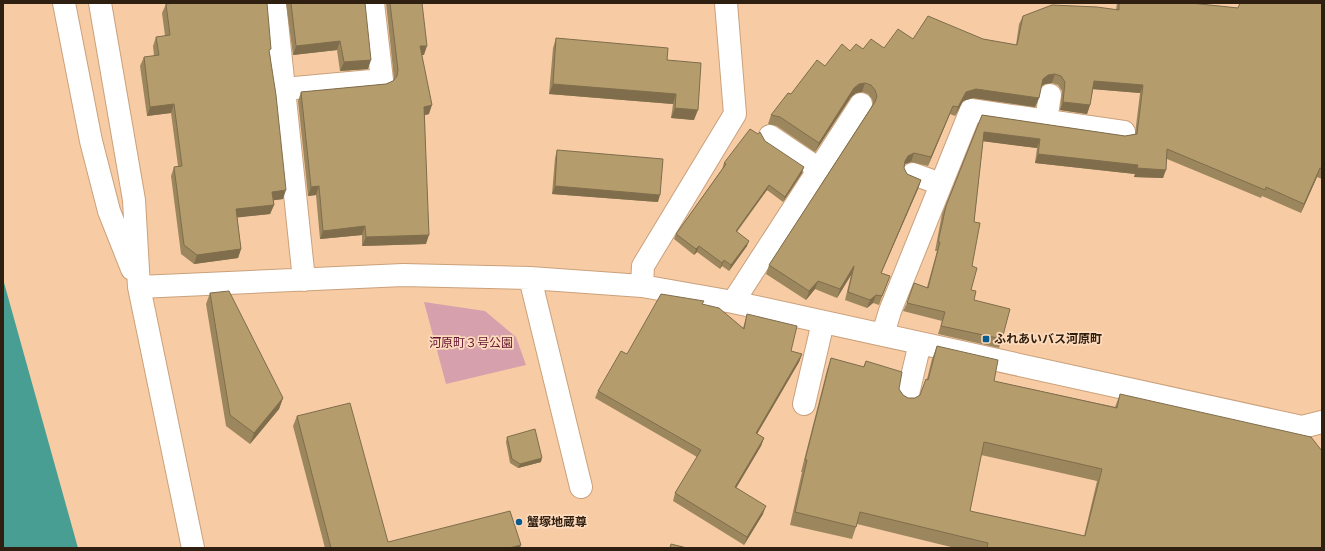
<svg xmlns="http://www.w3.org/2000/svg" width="1325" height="551" font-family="'Nunito Sans','Noto Sans JP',sans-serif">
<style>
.green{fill:#d6a1ad}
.water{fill:#489e92}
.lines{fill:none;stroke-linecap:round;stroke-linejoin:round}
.minor-casing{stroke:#caa17b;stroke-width:24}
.minor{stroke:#fff;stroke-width:22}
.wall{fill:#9c865d;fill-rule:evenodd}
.shaded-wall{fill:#7f6d4c}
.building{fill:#b59c6c;stroke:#7f6d4c;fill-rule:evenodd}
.poi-dot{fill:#075b8d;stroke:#fedbbc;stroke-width:1.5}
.labels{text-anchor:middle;stroke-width:3.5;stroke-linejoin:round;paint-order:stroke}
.poi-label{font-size:12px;font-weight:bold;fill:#2f1f10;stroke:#fedbbc;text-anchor:start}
.park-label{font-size:12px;fill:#621230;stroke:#fedbbc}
</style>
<rect width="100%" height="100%" fill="#f7cca5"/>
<path class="green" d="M 424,302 L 485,311 L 516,337 L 526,365 L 446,384 Z"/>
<path class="water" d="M 3,279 L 78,548 L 3,548 Z"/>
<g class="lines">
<g class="minor-casing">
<path id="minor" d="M 64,3 L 91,141 L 109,211 L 132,269
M 100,3 L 134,200 L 139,287 L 193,548
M 275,3 L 304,280
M 284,89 L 382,80 L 373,3
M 1046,120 L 1050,95
M 770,136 L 819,169
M 913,174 L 941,184
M 530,278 L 581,487
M 642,286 L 643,266 L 735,114 L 726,3
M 139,287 L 403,275 L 530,278 L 642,286 L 733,302 L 1302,427 L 1322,422
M 733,302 L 861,104
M 883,334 L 890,311 L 971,110 L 1124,132
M 907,398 L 920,343
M 804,404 L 823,322"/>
</g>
<use href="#minor" class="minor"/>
</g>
<path class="wall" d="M 286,3 L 365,3 L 368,69 L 340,71 L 337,50 L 293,55 Z
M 386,3 L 422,3 L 424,55 L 422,55 L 429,114 L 425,115 L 426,244 L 362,246 L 362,235 L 320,239 L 316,195 L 308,196 L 298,101 L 301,92 L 386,84 L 393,81 L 394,79 Z
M 1117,3 L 1191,3 L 1238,8 L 1322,3 L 1322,179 L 1317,177 L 1301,213 L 1262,196 L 1261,198 L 1167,159 L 1163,178 L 1134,177 L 1135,174 L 1035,163 L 1037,148 L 983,141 L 974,222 L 972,266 L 971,290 L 974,300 L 1002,339 L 999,348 L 938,334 L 942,321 L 903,311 L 907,303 L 927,287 L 937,251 L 935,251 L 942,214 L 982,115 L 1125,136 L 1135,134 L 1140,93 L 1093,89 L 1090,105 L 1087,114 L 1060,110 L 1062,91 L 1058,85 L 1052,83 L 1045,84 L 1041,86 L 1039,98 L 1035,107 L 973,98 L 963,101 L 955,116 L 950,114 L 928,166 L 911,162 L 905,164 L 904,166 L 904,168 L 907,174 L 921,180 L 918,189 L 881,273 L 890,276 L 879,305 L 873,303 L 867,308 L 845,300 L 851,275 L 837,298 L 815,289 L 806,300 L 766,274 L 769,265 L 873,104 L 872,99 L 868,94 L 862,92 L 856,93 L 851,97 L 815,152 L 777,126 L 768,124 L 771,115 L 791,94 L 825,66 L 850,51 L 884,48 L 913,39 L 983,39 L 1016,45 L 1019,24 L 1023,16 L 1116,10 Z
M 166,4 L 270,54 L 283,199 L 273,200 L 274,205 L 270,214 L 237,217 L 241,249 L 238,258 L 194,264 L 181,254 L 171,176 L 174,167 L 178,166 L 171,113 L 147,116 L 140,66 L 144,57 L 154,56 L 153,46 L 156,37 L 165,36 L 162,13 Z
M 556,38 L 667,60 L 694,120 L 671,118 L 673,104 L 549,94 L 553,48 Z
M 765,141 L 802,173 L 783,202 L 767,190 L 737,232 L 747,246 L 729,271 L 722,266 L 720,269 L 697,252 L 694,255 L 674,239 L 676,234 L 722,169 L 724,163 Z
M 557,150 L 658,202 L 552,194 L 555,158 Z
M 210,293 L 283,398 L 279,409 L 250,444 L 226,426 L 206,304 Z
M 702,304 L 743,328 L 747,314 L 791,351 L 802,354 L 799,362 L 757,434 L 764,438 L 761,446 L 736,488 L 763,514 L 744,545 L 673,501 L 675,493 L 697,457 L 595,398 L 598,391 L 627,354 Z
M 937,346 L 994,381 L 1115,407 L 1120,394 L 1322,548 L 955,548 L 857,524 L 852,539 L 790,525 L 802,472 L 801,472 L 827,370 L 831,358 L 863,367 L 866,361 L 899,389 L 903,395 L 908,398 L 915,398 L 920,395 L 927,379 L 932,359 ZM 981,455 L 1097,481 L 1084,536 L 970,511 Z
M 297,416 L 388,542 L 520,548 L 325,548 L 293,426 Z
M 507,437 L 541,462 L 518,468 L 510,463 L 506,442 Z"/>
<path class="shaded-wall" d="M 340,41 L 337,50 L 293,55 L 296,46 Z
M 420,46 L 427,46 L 424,55 L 417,55 Z
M 371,60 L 368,69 L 340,71 L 344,62 Z
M 1055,74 L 1052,83 L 1045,84 L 1040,87 L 1043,79 L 1048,75 Z
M 1094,81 L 1143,85 L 1140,93 L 1091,89 Z
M 865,83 L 862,92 L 856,93 L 851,97 L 815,152 L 819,143 L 854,88 L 859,84 Z
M 553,84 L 676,94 L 673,104 L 549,94 Z
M 976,89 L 1039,98 L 1035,107 L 973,98 L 963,101 L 955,116 L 958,107 L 966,92 Z
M 1063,102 L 1090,105 L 1087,114 L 1060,110 Z
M 174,104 L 171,113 L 147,116 L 150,107 Z
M 432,105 L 429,114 L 421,116 L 424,107 Z
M 953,106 L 950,114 L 928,166 L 931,157 Z
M 675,108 L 698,110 L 694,120 L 671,118 Z
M 984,132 L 1040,139 L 1037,148 L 981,141 Z
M 914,153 L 911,162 L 905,164 L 901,169 L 905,161 L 908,156 Z
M 1038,154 L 1138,165 L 1135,174 L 1035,163 Z
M 804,167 L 802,173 L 783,202 L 785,197 Z
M 1137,168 L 1166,170 L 1163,178 L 1134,177 Z
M 1320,168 L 1317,177 L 1301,213 L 1304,204 Z
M 921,180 L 918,189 L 878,281 L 881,273 Z
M 769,185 L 767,190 L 733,236 L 736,231 Z
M 319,186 L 316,195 L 308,196 L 311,187 Z
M 555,186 L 660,195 L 658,202 L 552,194 Z
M 286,190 L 283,199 L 269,201 L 272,192 Z
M 274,205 L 270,214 L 233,218 L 236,209 Z
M 365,226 L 362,235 L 320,239 L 323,231 Z
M 429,235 L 426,244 L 362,246 L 366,237 Z
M 749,241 L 747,246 L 729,271 L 731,265 Z
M 699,246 L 697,252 L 694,255 L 696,249 Z
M 241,249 L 238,258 L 194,264 L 197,255 Z
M 724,260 L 722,266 L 720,269 L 722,263 Z
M 854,266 L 851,275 L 837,298 L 840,289 Z
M 818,281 L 815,289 L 806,300 L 809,291 Z
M 876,295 L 873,303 L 867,308 L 870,300 Z
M 802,354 L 799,362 L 753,441 L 756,433 Z
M 283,398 L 279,409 L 250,444 L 254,433 Z
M 764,438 L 761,446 L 732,495 L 735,487 Z
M 542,458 L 541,462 L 518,468 L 520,464 Z
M 766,506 L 763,514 L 744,545 L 747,537 Z
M 521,545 L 520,548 L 509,548 Z"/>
<path class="building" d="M 174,3 L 267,3 L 271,49 L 269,50 L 276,95 L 286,190 L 272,192 L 274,205 L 236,209 L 241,249 L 197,255 L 184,245 L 174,167 L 182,166 L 174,104 L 150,107 L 144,57 L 159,55 L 156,37 L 170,35 L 166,4 Z
M 291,3 L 365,3 L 371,60 L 344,62 L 340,41 L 296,46 Z
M 390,3 L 422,3 L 427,46 L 420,46 L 432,105 L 424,107 L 429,235 L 366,237 L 365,226 L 323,231 L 319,186 L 311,187 L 301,92 L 386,84 L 393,81 L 397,76 L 398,70 Z
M 1119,3 L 1191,3 L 1238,8 L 1240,3 L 1322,3 L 1322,169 L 1320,168 L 1304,204 L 1266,187 L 1265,190 L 1167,149 L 1166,170 L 1137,168 L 1138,165 L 1038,154 L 1040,139 L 984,132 L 974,222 L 980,223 L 972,266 L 977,268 L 971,290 L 976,291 L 974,300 L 1010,309 L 1002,339 L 941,326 L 945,312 L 907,303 L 914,283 L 928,288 L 940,242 L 938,242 L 946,206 L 982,115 L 1125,136 L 1137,134 L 1143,85 L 1094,81 L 1090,105 L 1063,102 L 1065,82 L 1061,76 L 1055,74 L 1048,75 L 1043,79 L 1039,98 L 976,89 L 966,92 L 958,107 L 953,106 L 931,157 L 914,153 L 908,156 L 905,161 L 904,168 L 907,174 L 921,180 L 881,273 L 890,276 L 882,296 L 876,295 L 870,300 L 848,292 L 854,266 L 840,289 L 818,281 L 809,291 L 769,265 L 875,102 L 877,96 L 875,90 L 871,85 L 865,83 L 859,84 L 854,88 L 819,143 L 780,117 L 771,115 L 788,93 L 791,94 L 817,60 L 825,66 L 842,44 L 850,51 L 856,44 L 863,49 L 871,39 L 884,48 L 898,29 L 913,39 L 928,16 L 983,39 L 1017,45 L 1023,16 L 1052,5 L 1097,7 L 1119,10 Z
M 556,38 L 668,48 L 667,60 L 701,63 L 698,110 L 675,108 L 676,94 L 553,84 Z
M 750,129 L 758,134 L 760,132 L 765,141 L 804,167 L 785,197 L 769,185 L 736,231 L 749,241 L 731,265 L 724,260 L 722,263 L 699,246 L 696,249 L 676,234 L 726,164 L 724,163 Z
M 557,150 L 663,159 L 660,195 L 555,186 Z
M 229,291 L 283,398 L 254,433 L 230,415 L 210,293 Z
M 661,294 L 704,301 L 702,304 L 719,308 L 744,329 L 747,314 L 797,326 L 791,351 L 802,354 L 756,433 L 764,438 L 735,487 L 766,506 L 747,537 L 675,493 L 701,450 L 598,391 L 621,351 L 627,354 Z
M 937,346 L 998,360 L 994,381 L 1117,408 L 1120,394 L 1311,437 L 1322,451 L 1322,548 L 987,548 L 988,543 L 860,512 L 856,527 L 795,512 L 807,460 L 805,460 L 831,358 L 864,367 L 866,361 L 902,372 L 899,389 L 903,395 L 908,398 L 915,398 L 920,395 L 926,379 L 928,380 ZM 984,442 L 1102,469 L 1085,536 L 970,511 Z
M 350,403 L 388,542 L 510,511 L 521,545 L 509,548 L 331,548 L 297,416 Z
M 535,429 L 542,458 L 520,464 L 512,459 L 507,437 Z
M 671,544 L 687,548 L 670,548 Z"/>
<g class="poi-dot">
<rect x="982" y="335" width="8" height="8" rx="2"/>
<circle cx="519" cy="522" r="4"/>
</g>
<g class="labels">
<g class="poi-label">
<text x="994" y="343">ふれあいバス河原町</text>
<text x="527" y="526">蟹塚地蔵尊</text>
</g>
<g class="park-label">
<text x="471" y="347">河原町３号公園</text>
</g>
</g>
<rect width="1325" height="551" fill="none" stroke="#2f1f10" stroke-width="8"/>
</svg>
